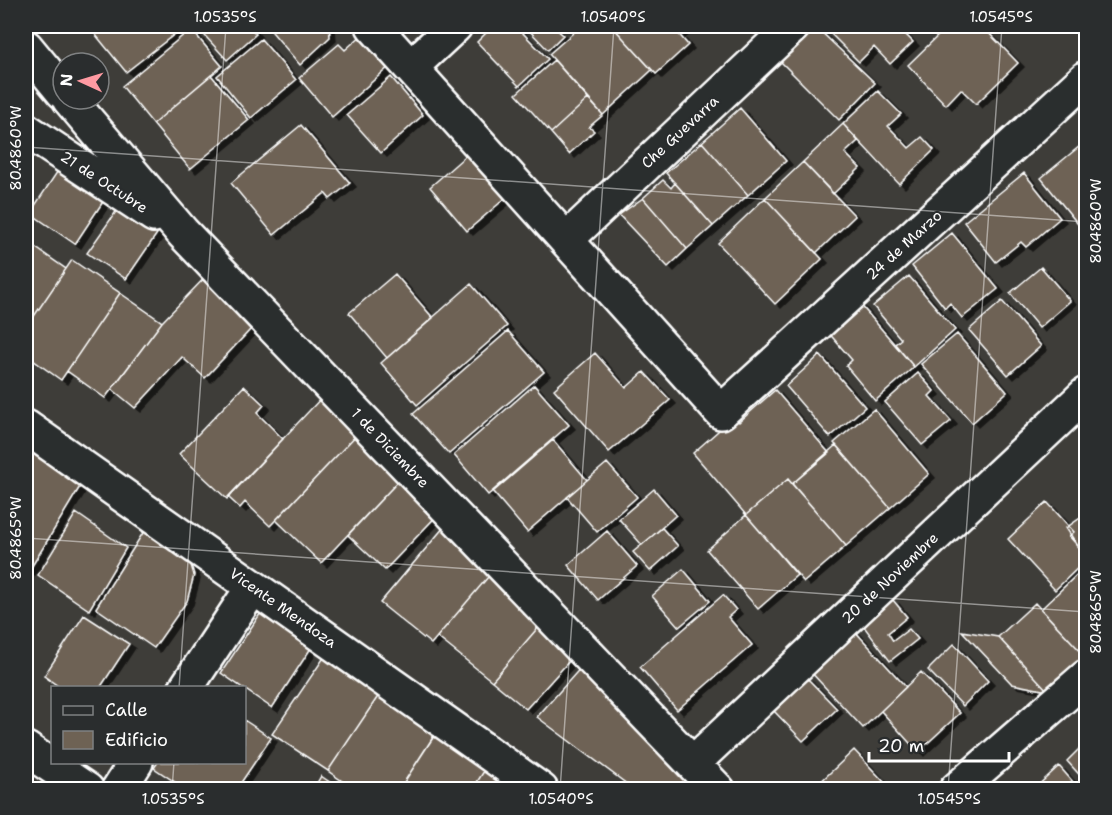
<svg xmlns="http://www.w3.org/2000/svg" width="1112" height="815" font-family="'Shantell Sans',sans-serif">
<style>
.building{fill:#6e6254;stroke:#fff;stroke-width:1.5;filter:url(#shadow)}
.lines{fill:none;stroke-linecap:round;stroke-linejoin:round}
.minor-casing{stroke:#fff;stroke-width:38}
.minor{stroke:#2a2d2e;stroke-width:33}
.ticks{fill:none;stroke:#fff;stroke-width:1.5;stroke-opacity:0.45}
.labels{text-anchor:middle;stroke-width:4.5;stroke-linejoin:round;paint-order:stroke}
.street-label{font-size:15px;fill:#fff;stroke:#2a2d2e}
.neatline{fill:none;stroke:#fff;stroke-width:2}
.ticks-label{font-size:15px;text-anchor:middle;fill:#fff}
</style>
<defs>
<filter id="shadow"><feDropShadow dx="6" dy="4" stdDeviation="0" flood-color="#0009"/></filter>
</defs>
<rect width="100%" height="100%" fill="#3e3d39"/>
<filter id="ink" filterUnits="userSpaceOnUse"><feTurbulence type="fractalNoise" baseFrequency=".0167" numOctaves="2"/><feDisplacementMap in="SourceGraphic" scale="12" xChannelSelector="R" yChannelSelector="G"/><feConvolveMatrix kernelMatrix="1 2 1 2 8 2 1 2 1" color-interpolation-filters="sRGB"/></filter>
<g filter="url(#ink)">
<path class="building" d="M 104,26 L 185,26 L 126,72 L 95,34 Z
M 196,26 L 249,26 L 256,34 L 227,60 Z
M 267,26 L 329,26 L 330,37 L 300,65 Z
M 493,26 L 516,26 L 548,59 L 519,86 L 477,42 Z
M 525,26 L 553,26 L 563,35 L 548,50 Z
M 581,26 L 612,26 L 652,70 L 603,115 L 549,54 Z
M 612,26 L 672,26 L 688,45 L 656,74 Z
M 672,26 L 688,26 L 679,34 Z
M 815,26 L 875,83 L 839,120 L 780,61 Z
M 823,26 L 897,26 L 913,42 L 890,64 L 874,47 L 859,62 Z
M 948,26 L 982,26 L 1018,63 L 976,104 L 961,89 L 946,105 L 908,65 Z
M 191,29 L 222,66 L 153,124 L 122,86 Z
M 363,34 L 391,65 L 332,117 L 299,78 L 339,44 L 345,50 Z
M 261,39 L 296,80 L 251,118 L 217,76 Z
M 554,60 L 588,99 L 551,133 L 516,94 Z
M 211,75 L 249,120 L 190,169 L 153,124 Z
M 391,77 L 423,115 L 381,153 L 347,115 Z
M 878,91 L 901,114 L 888,126 L 909,148 L 922,137 L 934,150 L 899,184 L 843,124 Z
M 588,99 L 603,115 L 589,127 L 594,131 L 569,154 L 551,133 Z
M 740,108 L 786,161 L 748,195 L 702,142 Z
M 843,124 L 858,141 L 845,153 L 860,168 L 833,194 L 803,162 Z
M 301,125 L 350,183 L 330,199 L 325,193 L 274,235 L 231,183 Z
M 1086,141 L 1086,234 L 1041,178 Z
M 702,142 L 748,195 L 713,226 L 666,173 Z
M 471,151 L 509,195 L 467,231 L 430,187 Z
M 67,157 L 112,188 L 75,244 L 30,213 Z
M 803,162 L 855,216 L 816,253 L 765,198 Z
M 1024,173 L 1060,218 L 1026,247 L 1021,242 L 996,262 L 964,222 Z
M 663,180 L 671,188 L 675,183 L 713,226 L 687,249 L 643,198 Z
M 129,193 L 167,219 L 126,279 L 87,253 Z
M 643,198 L 687,249 L 668,267 L 619,215 Z
M 765,198 L 822,259 L 775,304 L 718,243 Z
M 952,233 L 998,289 L 962,318 L 950,303 L 945,308 L 912,266 Z
M 26,241 L 66,269 L 26,328 Z
M 72,260 L 120,293 L 61,380 L 26,355 L 26,328 Z
M 1041,267 L 1070,301 L 1039,328 L 1010,293 Z
M 214,268 L 264,315 L 205,378 L 182,357 L 135,408 L 112,389 L 162,322 Z
M 395,274 L 433,318 L 387,358 L 349,313 Z
M 909,276 L 955,330 L 914,367 L 895,344 L 901,339 L 873,306 Z
M 471,284 L 507,326 L 417,405 L 381,363 Z
M 120,293 L 162,322 L 105,398 L 67,371 Z
M 1002,301 L 1041,346 L 1008,375 L 969,330 Z
M 859,303 L 914,367 L 875,401 L 846,366 L 852,360 L 827,331 Z
M 508,331 L 544,372 L 449,454 L 413,414 Z
M 957,334 L 1007,392 L 972,423 L 921,364 Z
M 595,353 L 626,388 L 644,372 L 670,400 L 609,452 L 554,389 Z
M 820,355 L 865,407 L 830,437 L 786,386 Z
M 918,373 L 934,391 L 929,396 L 951,421 L 922,445 L 885,402 Z
M 534,385 L 569,425 L 488,495 L 454,455 Z
M 244,386 L 264,405 L 257,413 L 283,439 L 227,499 L 179,454 Z
M 775,390 L 829,453 L 792,484 L 788,479 L 746,515 L 693,453 L 734,417 L 739,422 Z
M 326,393 L 362,429 L 270,526 L 245,502 L 240,508 L 228,497 Z
M 874,409 L 929,474 L 890,508 L 834,443 Z
M 362,429 L 407,472 L 321,563 L 276,520 Z
M 26,440 L 90,470 L 29,571 L 26,569 Z
M 553,440 L 587,480 L 527,532 L 493,492 Z
M 836,445 L 890,508 L 846,546 L 792,484 Z
M 607,463 L 637,497 L 597,532 L 567,497 Z
M 407,472 L 445,507 L 385,570 L 348,535 Z
M 788,479 L 846,546 L 804,582 L 746,515 Z
M 654,489 L 676,515 L 642,545 L 619,519 Z
M 1047,502 L 1074,532 L 1069,536 L 1086,555 L 1086,560 L 1055,590 L 1008,539 Z
M 76,513 L 126,548 L 89,610 L 38,575 Z
M 455,514 L 500,563 L 431,644 L 380,603 Z
M 1086,514 L 1086,558 L 1066,528 Z
M 746,515 L 797,575 L 758,609 L 707,550 Z
M 151,520 L 187,552 L 194,575 L 187,601 L 154,648 L 96,608 Z
M 662,528 L 678,546 L 650,571 L 633,552 Z
M 607,531 L 637,566 L 598,600 L 568,565 Z
M 500,563 L 549,615 L 492,681 L 437,637 Z
M 1086,566 L 1086,654 L 1085,656 L 1041,609 Z
M 683,569 L 710,601 L 679,627 L 652,596 Z
M 723,595 L 736,610 L 728,617 L 752,645 L 677,710 L 640,667 Z
M 893,600 L 907,617 L 888,633 L 893,641 L 909,629 L 918,639 L 890,661 L 862,624 Z
M 1035,603 L 1085,656 L 1048,691 L 998,637 Z
M 262,611 L 313,645 L 272,708 L 221,673 Z
M 84,615 L 129,644 L 100,688 L 61,688 L 44,676 Z
M 549,615 L 580,649 L 526,709 L 492,681 Z
M 852,628 L 906,687 L 863,728 L 808,669 Z
M 962,631 L 998,637 L 1048,691 L 1012,684 Z
M 954,644 L 988,681 L 963,706 L 928,670 Z
M 325,656 L 381,692 L 328,771 L 272,734 Z
M 591,656 L 714,790 L 635,790 L 537,717 Z
M 921,672 L 960,713 L 918,752 L 881,711 Z
M 806,677 L 837,709 L 803,741 L 772,709 Z
M 381,692 L 442,724 L 399,790 L 355,790 L 328,771 Z
M 244,720 L 271,738 L 236,790 L 187,790 L 154,768 L 158,762 L 244,762 Z
M 435,734 L 486,768 L 472,790 L 399,790 Z
M 1086,742 L 1086,782 L 1067,761 Z
M 854,750 L 885,783 L 878,790 L 812,790 Z
M 491,760 L 509,772 L 497,790 L 472,790 Z
M 1059,766 L 1080,790 L 1033,790 Z
M 321,776 L 341,790 L 313,790 Z"/>
<g class="lines">
<g class="minor-casing">
<path id="minor" d="M 373,26 L 721,412 L 1086,78
M 26,47 L 63,92
M 411,67 L 455,26
M 69,99 L 183,233 L 718,790
M 26,130 L 154,215
M 567,239 L 793,26
M 26,427 L 541,790
M 186,688 L 253,587
M 26,749 L 87,790
M 693,763 L 1086,394
M 118,790 L 136,762
M 956,790 L 1086,677"/>
</g>
<use href="#minor" class="minor"/>
</g>
</g>
<path class="ticks" d="M 26,147 L 1086,222M 26,538 L 1086,612M 179,688 L 226,26M 172,790 L 174,762M 560,790 L 614,26M 948,790 L 1002,26"/>
<g class="labels">
<g class="street-label">
<text transform="translate(680 132) rotate(-43)" y="5">Che Guevarra</text>
<text transform="translate(104 182) rotate(33)" y="5">21 de Octubre</text>
<text transform="translate(904 245) rotate(-42)" y="5">24 de Marzo</text>
<text transform="translate(390 448) rotate(46)" y="5">1 de Diciembre</text>
<text transform="translate(890 578) rotate(-43)" y="5">20 de Noviembre</text>
<text transform="translate(283 608) rotate(35)" y="5">Vicente Mendoza</text>
</g>
</g>
<rect width="1112" height="815" fill="none" stroke="#2a2d2e" stroke-width="66"/>
<rect x="51" y="686" width="195" height="78" fill="#2a2d2e" stroke="#7f8182" stroke-width="1.5"/>
<rect x="63" y="706" width="30" height="9" fill="#2a2d2e" stroke="#7f8182" stroke-width="1.5"/>
<text x="105" y="716" font-size="18" fill="#ffffff">Calle</text>
<rect x="63" y="731" width="30" height="18" fill="#6e6254" stroke="#7f8182" stroke-width="1.5"/>
<text x="105" y="746" font-size="18" fill="#ffffff">Edificio</text>
<g transform="translate(81 81) rotate(274)"><circle r="28" fill="#2a2d2e" stroke="#7f8182" stroke-width="1.5"/>
<path d="M0-4.5L10 22L0 15L-10 22Z" fill="#ff9aa2"/>
<text y="-9" font-size="16" font-weight="bold" text-anchor="middle" fill="#ffffff">N</text>
</g>
<path d="M869 752v9h140v-9" fill="none" stroke="#ffffff" stroke-width="3"/>
<text x="878" y="752" font-size="18" fill="#ffffff" stroke="#2a2d2e" stroke-width="4.5" paint-order="stroke">20 m</text>
<rect x="33" y="33" width="1046" height="749" class="neatline"/>
<g class="ticks-label">
<text x="225" y="22">1.0535°S</text>
<text x="613" y="22">1.0540°S</text>
<text x="1001" y="22">1.0545°S</text>
<text transform="translate(16 148) rotate(-90)" y="5">80.4860°W</text>
<text transform="translate(1096 221) rotate(-90)" y="5">80.4860°W</text>
<text transform="translate(16 538) rotate(-90)" y="5">80.4865°W</text>
<text transform="translate(1096 612) rotate(-90)" y="5">80.4865°W</text>
<text x="173" y="804">1.0535°S</text>
<text x="561" y="804">1.0540°S</text>
<text x="949" y="804">1.0545°S</text>
</g>
</svg>
